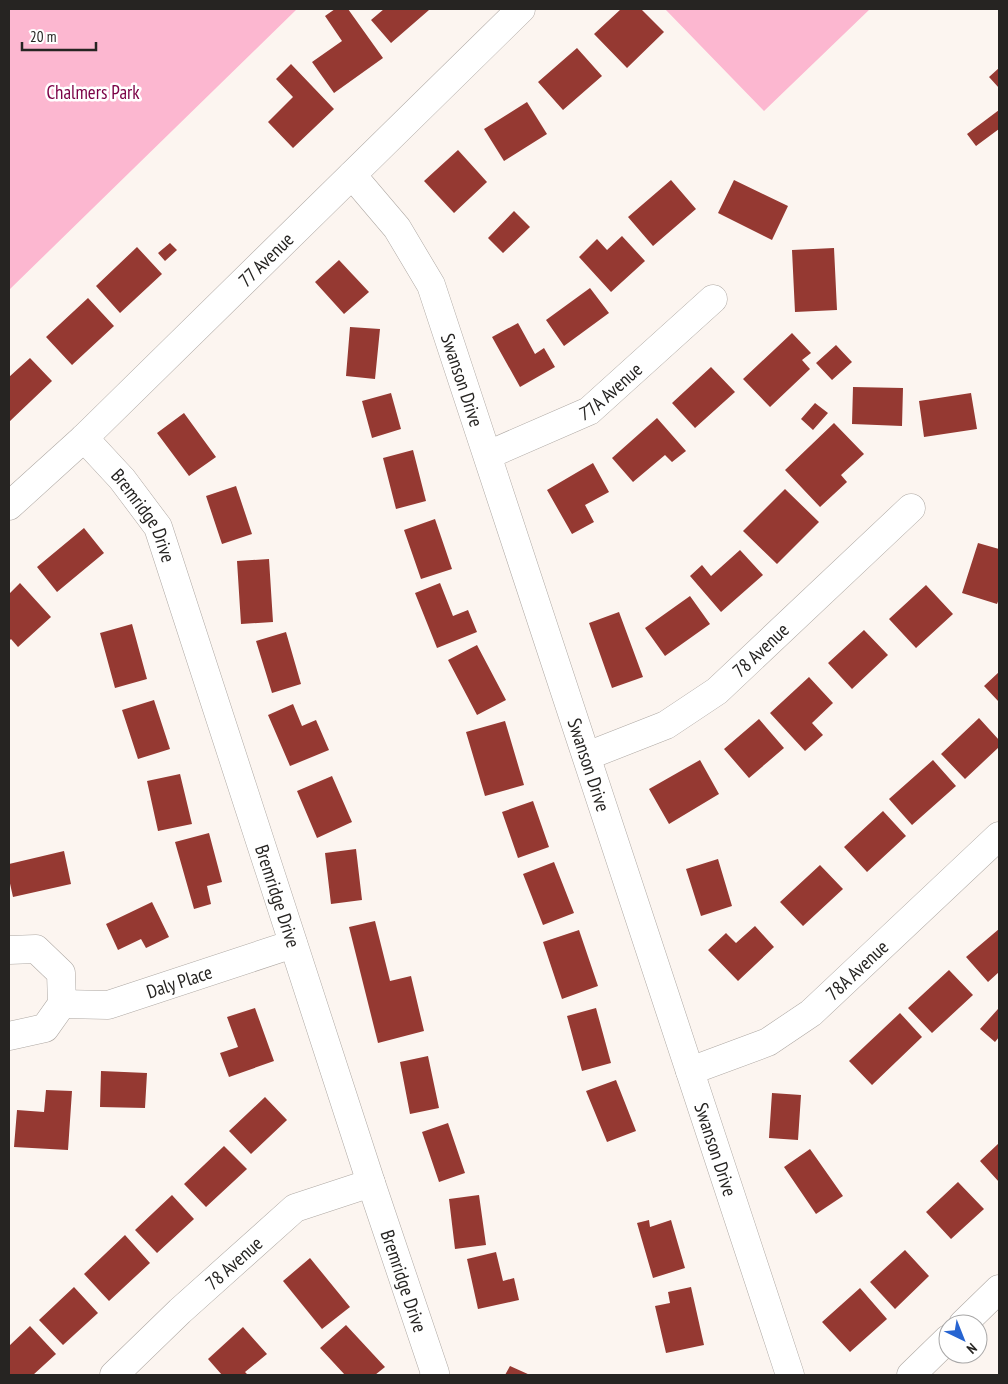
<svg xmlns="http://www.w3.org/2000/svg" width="1008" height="1384" font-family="'PT Sans Narrow',sans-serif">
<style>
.green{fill:#fcb7d0}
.building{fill:#953932}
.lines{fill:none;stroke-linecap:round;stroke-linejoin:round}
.minor-casing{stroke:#aea8a3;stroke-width:29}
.minor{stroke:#fff;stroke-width:28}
.labels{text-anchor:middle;stroke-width:5;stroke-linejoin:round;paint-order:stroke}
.park-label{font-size:19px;fill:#7a0045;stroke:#fff}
.street-label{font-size:19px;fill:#262422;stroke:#fff}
</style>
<rect width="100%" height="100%" fill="#fcf5f0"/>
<path class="green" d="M 9,9 L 297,9 L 9,290 Z
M 665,9 L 870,9 L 764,111 Z"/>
<path class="building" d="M 335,9 L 348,9 L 383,58 L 334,93 L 312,62 L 342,41 L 325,16 Z
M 384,9 L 428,9 L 429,10 L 391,43 L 371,20 Z
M 621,9 L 641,9 L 664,32 L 627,68 L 594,34 Z
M 577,48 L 602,76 L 563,110 L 538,82 Z
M 291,64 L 334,109 L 293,148 L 268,122 L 293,97 L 276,79 Z
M 999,68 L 999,88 L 989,77 Z
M 527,102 L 547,134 L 504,161 L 484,129 Z
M 999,110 L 999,129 L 976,146 L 967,134 Z
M 458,150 L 487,182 L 454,213 L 424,181 Z
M 671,180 L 696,209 L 653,246 L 628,217 Z
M 734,180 L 788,206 L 772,240 L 718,213 Z
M 514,211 L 530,227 L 503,253 L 488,238 Z
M 622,236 L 645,261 L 611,292 L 579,257 L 597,239 L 607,250 Z
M 170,243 L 177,250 L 165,261 L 158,253 Z
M 137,247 L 162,274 L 120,313 L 96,286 Z
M 834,248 L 837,310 L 795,312 L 792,250 Z
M 339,260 L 369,292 L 344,314 L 315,282 Z
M 590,288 L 609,313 L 564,346 L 546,320 Z
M 88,298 L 114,326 L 72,365 L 46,337 Z
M 518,323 L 535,354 L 544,348 L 555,367 L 520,387 L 492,337 Z
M 350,327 L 380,329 L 375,379 L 346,376 Z
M 792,333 L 811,353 L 802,360 L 810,369 L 770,407 L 743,379 Z
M 836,345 L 852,362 L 832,380 L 816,363 Z
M 30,358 L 52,381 L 9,422 L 9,377 Z
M 711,367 L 735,392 L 695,428 L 672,403 Z
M 853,387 L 903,388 L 902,426 L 852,424 Z
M 391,393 L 401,429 L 372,438 L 362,401 Z
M 971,393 L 977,429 L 924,437 L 919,401 Z
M 815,403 L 828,413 L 813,430 L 801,419 Z
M 184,413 L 216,457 L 189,476 L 157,433 Z
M 657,418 L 686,451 L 672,462 L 665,455 L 633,482 L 612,458 Z
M 834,423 L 864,454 L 841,475 L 847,482 L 820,507 L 785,470 Z
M 413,450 L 426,501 L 396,509 L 383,458 Z
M 593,463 L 609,492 L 585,505 L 594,522 L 572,534 L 547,490 Z
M 236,486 L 252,534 L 222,544 L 206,496 Z
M 785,489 L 819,522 L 777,564 L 743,531 Z
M 435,519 L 452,569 L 421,579 L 404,530 Z
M 84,528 L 104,553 L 57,592 L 37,567 Z
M 978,543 L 999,549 L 999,599 L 997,604 L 962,593 Z
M 740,550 L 763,575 L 721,612 L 690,576 L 702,565 L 711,576 Z
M 269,559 L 273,622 L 241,624 L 237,561 Z
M 20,583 L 51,617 L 18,647 L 11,639 L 9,641 L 9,594 Z
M 440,583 L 453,616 L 468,610 L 477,632 L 437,648 L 415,593 Z
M 926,585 L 953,614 L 916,648 L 889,619 Z
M 690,596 L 710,624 L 665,656 L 645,628 Z
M 619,612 L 643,677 L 612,688 L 589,623 Z
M 132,624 L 147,679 L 115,688 L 100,633 Z
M 864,630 L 888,655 L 852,689 L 828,663 Z
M 286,632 L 301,684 L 272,693 L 256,641 Z
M 477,645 L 506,700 L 477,715 L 448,660 Z
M 999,672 L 999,702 L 984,686 Z
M 809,677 L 833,703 L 812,723 L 823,735 L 805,751 L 770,713 Z
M 154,700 L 170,749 L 138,759 L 122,710 Z
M 293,704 L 302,726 L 316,720 L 329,750 L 290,766 L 268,715 Z
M 979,718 L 999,740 L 999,747 L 965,779 L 941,754 Z
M 759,719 L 784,748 L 749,778 L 724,749 Z
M 505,721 L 524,785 L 485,796 L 466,732 Z
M 700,760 L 719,794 L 669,824 L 649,789 Z
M 933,760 L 956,786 L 912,825 L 889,799 Z
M 180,774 L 192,824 L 158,831 L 147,781 Z
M 332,776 L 352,822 L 317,838 L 297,791 Z
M 533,801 L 549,847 L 518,858 L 502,812 Z
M 883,811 L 906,836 L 867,872 L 844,847 Z
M 209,833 L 222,882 L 207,886 L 211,904 L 194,909 L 175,842 Z
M 356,849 L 362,900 L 331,904 L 325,853 Z
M 64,851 L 71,884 L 13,897 L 9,879 L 9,864 Z
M 718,859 L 732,906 L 701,916 L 686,869 Z
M 554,862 L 574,913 L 543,925 L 523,874 Z
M 820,865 L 843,889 L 803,926 L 780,902 Z
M 152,902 L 169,937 L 146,948 L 141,939 L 118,950 L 106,924 Z
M 375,921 L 390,981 L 411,976 L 424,1031 L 378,1043 L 349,927 Z
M 755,926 L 774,947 L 738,981 L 708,950 L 726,933 L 736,943 Z
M 999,929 L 999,972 L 988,982 L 966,957 Z
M 579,930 L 598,986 L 562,999 L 543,942 Z
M 949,970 L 973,995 L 932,1033 L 908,1008 Z
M 255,1008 L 274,1061 L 229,1077 L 220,1053 L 238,1047 L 227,1017 Z
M 596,1008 L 611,1063 L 582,1071 L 567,1016 Z
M 998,1009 L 999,1010 L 999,1037 L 995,1042 L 980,1029 Z
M 900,1013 L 922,1037 L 872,1085 L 849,1061 Z
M 428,1056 L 439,1108 L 410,1114 L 400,1062 Z
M 101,1071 L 147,1073 L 145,1108 L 100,1107 Z
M 616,1080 L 636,1131 L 607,1142 L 586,1091 Z
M 46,1090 L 72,1091 L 68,1150 L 14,1147 L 17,1110 L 44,1112 Z
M 772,1093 L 801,1095 L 798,1140 L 769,1138 Z
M 265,1097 L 287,1120 L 251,1154 L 229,1131 Z
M 448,1123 L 465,1173 L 439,1182 L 422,1132 Z
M 999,1143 L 999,1182 L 980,1161 Z
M 224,1146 L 247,1169 L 206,1207 L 184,1184 Z
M 810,1149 L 843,1196 L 816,1214 L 784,1167 Z
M 958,1182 L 984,1209 L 951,1239 L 926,1212 Z
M 172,1195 L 194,1219 L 157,1253 L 135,1230 Z
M 479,1195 L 486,1245 L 455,1249 L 449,1199 Z
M 649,1220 L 650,1227 L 671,1220 L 685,1268 L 653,1278 L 637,1223 Z
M 125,1235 L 150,1263 L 109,1301 L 84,1274 Z
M 905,1250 L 929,1276 L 895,1309 L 870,1282 Z
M 496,1252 L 503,1281 L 514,1278 L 519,1300 L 478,1309 L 467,1259 Z
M 310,1258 L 350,1307 L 322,1329 L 283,1281 Z
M 74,1287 L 98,1313 L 63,1345 L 39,1320 Z
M 691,1287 L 704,1345 L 666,1353 L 655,1306 L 670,1303 L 668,1292 Z
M 860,1288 L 887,1319 L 850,1352 L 822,1322 Z
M 346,1325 L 385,1367 L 375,1375 L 345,1375 L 320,1348 Z
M 30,1326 L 56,1354 L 33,1375 L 9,1375 L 9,1346 Z
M 243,1327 L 267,1354 L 245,1372 L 248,1375 L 222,1375 L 208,1359 Z
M 510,1366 L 530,1375 L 505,1375 Z"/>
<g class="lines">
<g class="minor-casing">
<g id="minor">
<path id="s1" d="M 352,175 L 397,228 L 431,285 L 790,1375"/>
<path id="s2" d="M 84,438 L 122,479 L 158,527 L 371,1183 L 435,1373 L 434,1375"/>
<path id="s3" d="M 488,455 L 589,411 L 713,299"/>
<path id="s4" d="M 9,506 L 84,438 L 521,9"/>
<path id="s5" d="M 587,756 L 666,725 L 717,691 L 911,508"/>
<path d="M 9,950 L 36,949 L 61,973 L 62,1004 L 45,1028 L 9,1036"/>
<path id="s6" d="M 62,1004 L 108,1005 L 293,944"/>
<path id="s7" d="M 690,1071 L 768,1042 L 811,1013 L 999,836"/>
<path d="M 963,1324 L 999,1289"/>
<path id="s8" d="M 114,1375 L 180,1311 L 295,1208 L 371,1183"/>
<path d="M 911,1375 L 948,1339"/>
</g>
</g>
<use href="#minor" class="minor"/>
</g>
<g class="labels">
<g class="park-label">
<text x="93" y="99">Chalmers Park</text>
</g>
<g class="street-label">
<text dy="7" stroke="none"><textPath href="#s4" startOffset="356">77 Avenue</textPath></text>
<text dy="7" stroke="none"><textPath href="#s1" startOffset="236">Swanson Drive</textPath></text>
<text dy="7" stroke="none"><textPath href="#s3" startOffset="139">77A Avenue</textPath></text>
<text dy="7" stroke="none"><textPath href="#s2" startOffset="99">Bremridge Drive</textPath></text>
<text dy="7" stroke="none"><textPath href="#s5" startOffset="206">78 Avenue</textPath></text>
<text dy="7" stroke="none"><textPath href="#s1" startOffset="641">Swanson Drive</textPath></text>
<text dy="7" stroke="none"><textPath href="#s2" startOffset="504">Bremridge Drive</textPath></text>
<text dy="7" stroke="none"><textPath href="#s7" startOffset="198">78A Avenue</textPath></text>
<text dy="7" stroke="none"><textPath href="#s6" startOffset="121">Daly Place</textPath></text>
<text dy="7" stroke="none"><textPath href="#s1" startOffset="1046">Swanson Drive</textPath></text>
<text dy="7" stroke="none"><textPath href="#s8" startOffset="164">78 Avenue</textPath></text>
<text dy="7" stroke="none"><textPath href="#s2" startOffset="909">Bremridge Drive</textPath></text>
</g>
</g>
<rect width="1008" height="1384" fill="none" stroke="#262422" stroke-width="20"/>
<g transform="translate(963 1339) rotate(137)"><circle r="24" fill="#ffffff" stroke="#a8a7a7"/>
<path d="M0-4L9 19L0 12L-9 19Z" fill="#2764d1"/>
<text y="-8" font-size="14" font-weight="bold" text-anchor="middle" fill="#262422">N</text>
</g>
<path d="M22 42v8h74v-8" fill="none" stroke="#262422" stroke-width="2.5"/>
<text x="30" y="42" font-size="15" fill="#262422" stroke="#ffffff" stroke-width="4" paint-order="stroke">20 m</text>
</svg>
